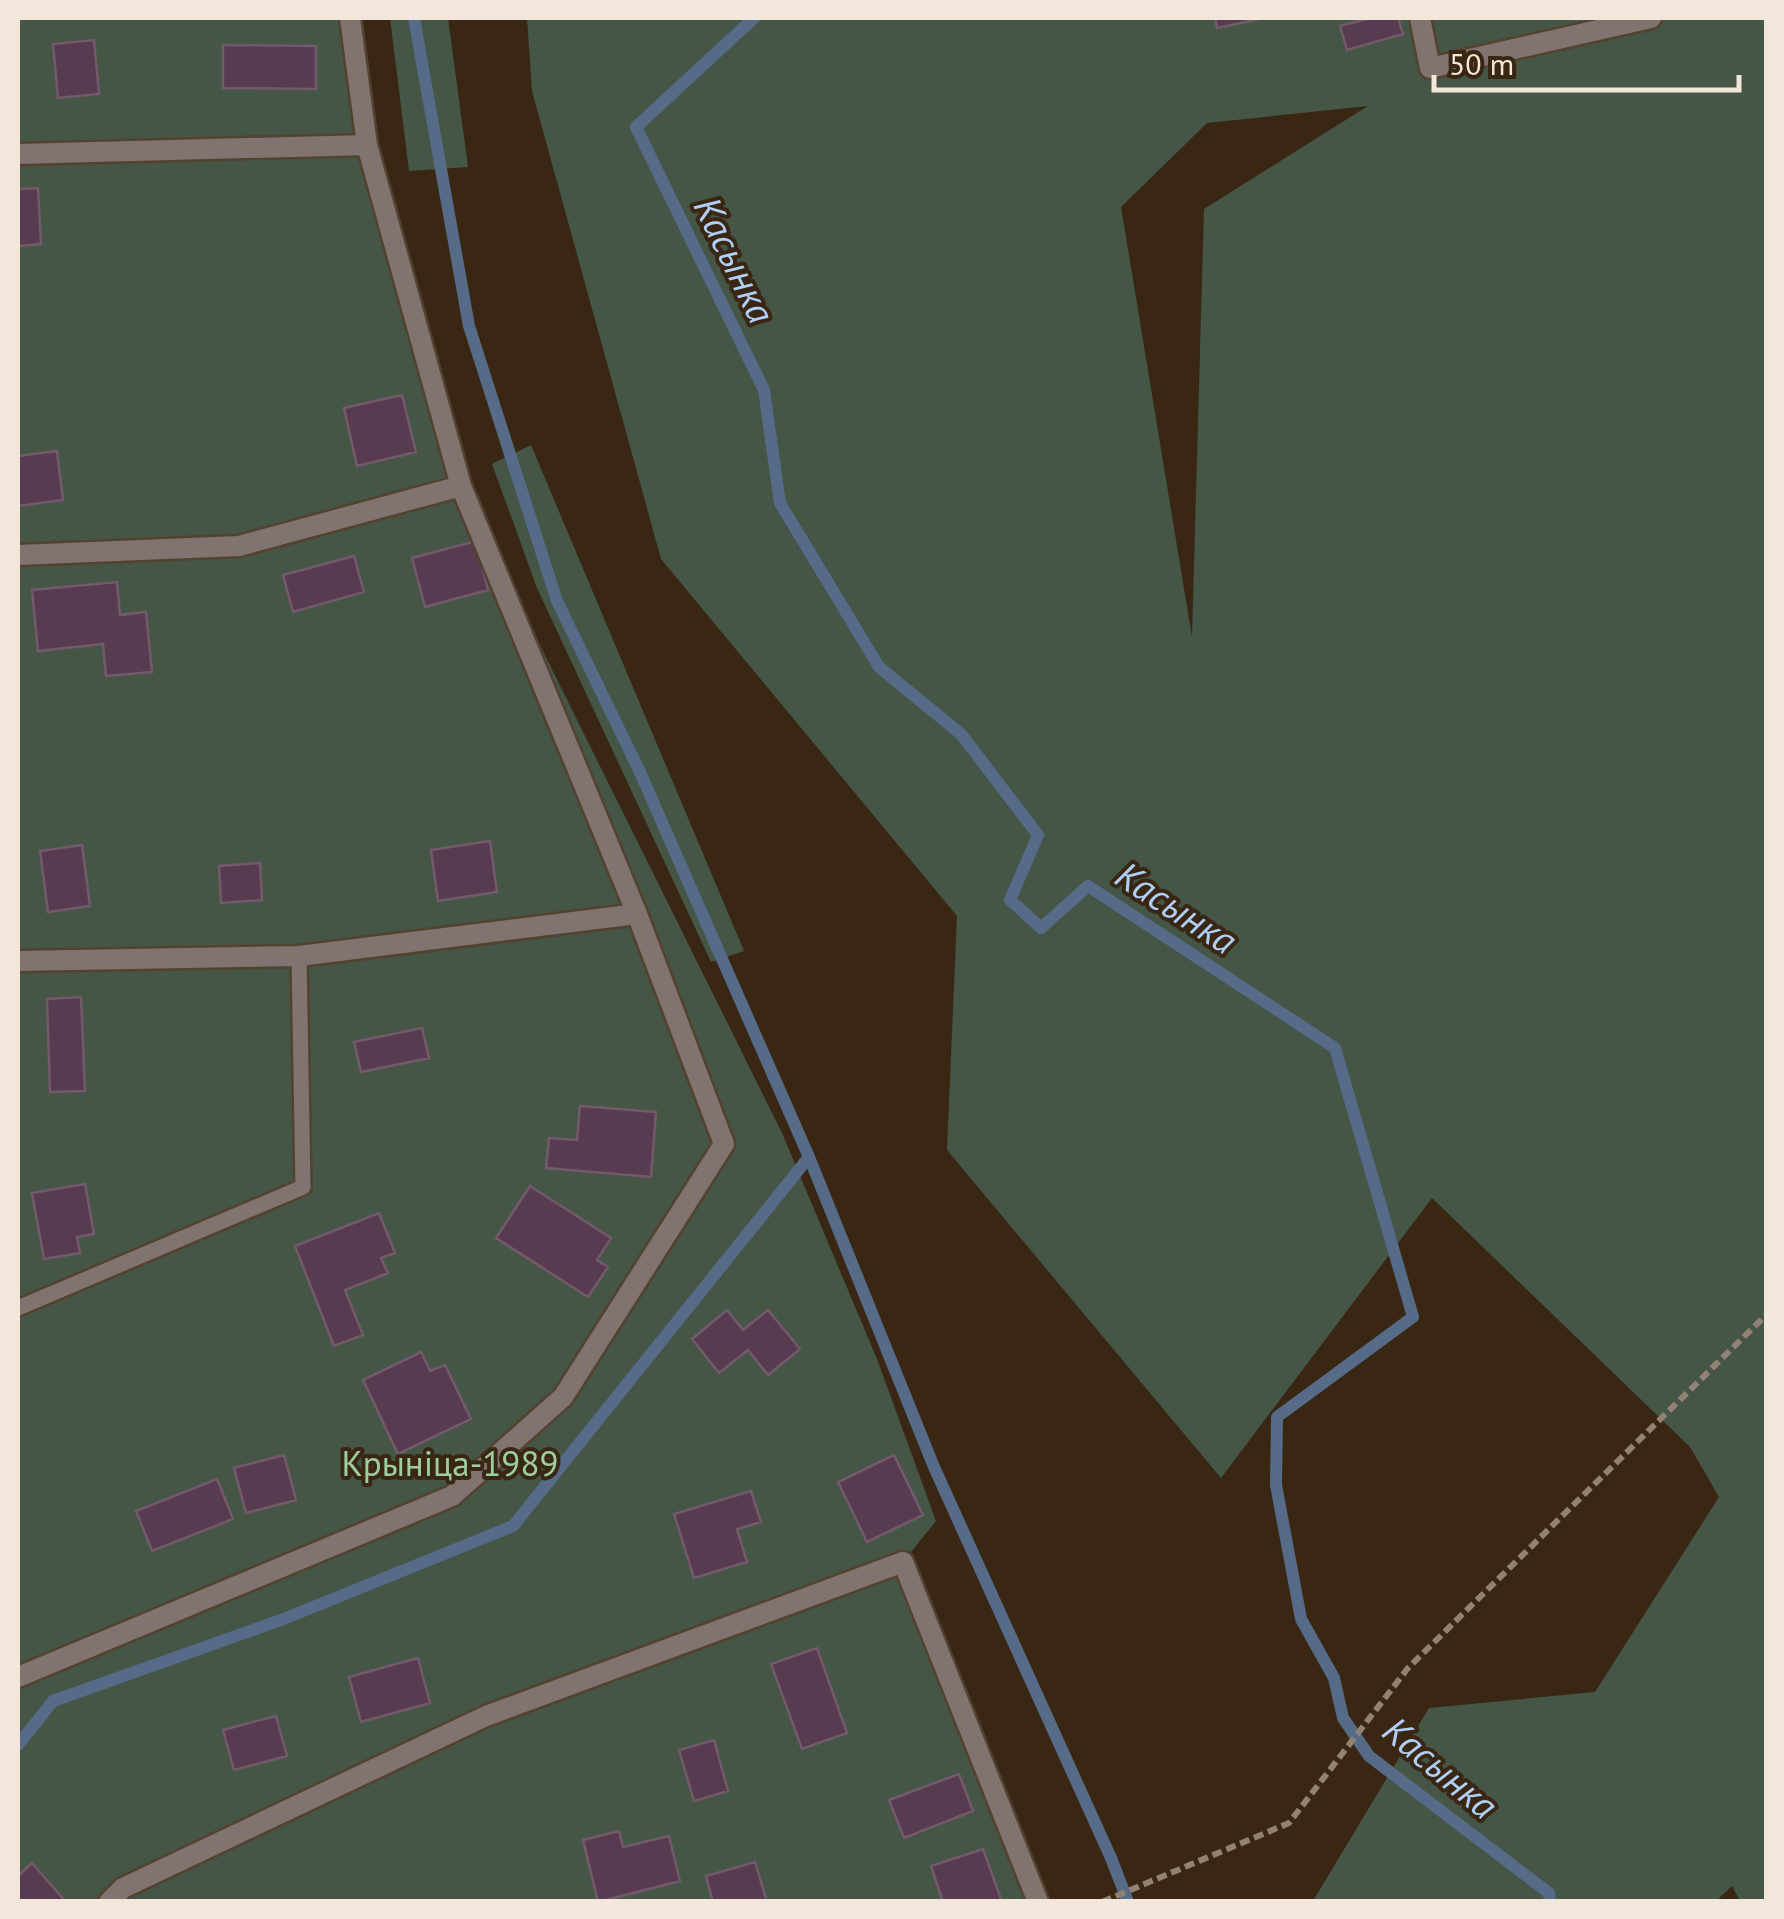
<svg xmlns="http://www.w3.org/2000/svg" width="1784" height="1919" font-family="'PT Sans',sans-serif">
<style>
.green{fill:#455647;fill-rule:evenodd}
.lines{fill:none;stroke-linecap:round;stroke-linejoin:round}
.stream{stroke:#556b87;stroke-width:12}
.building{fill:#583b50;stroke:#735a6b;stroke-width:2.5}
.lane-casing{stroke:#534230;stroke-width:20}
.street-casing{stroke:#534230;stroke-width:25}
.path{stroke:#918273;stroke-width:6;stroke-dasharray:10 5;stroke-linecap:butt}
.lane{stroke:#817370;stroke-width:15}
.street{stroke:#817370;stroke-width:20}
.labels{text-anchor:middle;stroke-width:8;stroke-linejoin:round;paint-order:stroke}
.park-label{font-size:35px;fill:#9ccea1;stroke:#392714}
.water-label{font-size:38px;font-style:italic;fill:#b0cff7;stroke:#392714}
</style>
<rect width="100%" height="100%" fill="#392714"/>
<path class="green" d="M 18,18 L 350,18 L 367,145 L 461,486 L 782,1133 L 877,1359 L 936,1521 L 903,1562 L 1038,1901 L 18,1901 Z
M 390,18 L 448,18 L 468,167 L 409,171 Z
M 527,18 L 1766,18 L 1766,1901 L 1740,1901 L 1732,1886 L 1715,1902 L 1313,1901 L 1429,1708 L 1595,1692 L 1719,1497 L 1690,1447 L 1432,1198 L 1221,1478 L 947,1150 L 957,916 L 661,559 L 532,91 ZM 1368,106 L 1204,209 L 1192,637 L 1121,207 L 1207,123 Z
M 531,445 L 744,951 L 711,962 L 537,588 L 492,464 Z"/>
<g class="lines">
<path class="stream" d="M 414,18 L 469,326 L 557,601 L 639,770 L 809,1157 L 934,1467 L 1111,1858 L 1128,1902
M 754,18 L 636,127 L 764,390 L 780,503 L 879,667 L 961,734 L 1038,835 L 1010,900 L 1041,928 L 1088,886 L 1335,1048 L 1413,1317 L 1277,1417 L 1276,1485 L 1301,1619 L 1334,1678 L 1343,1718 L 1369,1756 L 1549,1893 L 1550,1902
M 18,1745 L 53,1701 L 281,1620 L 513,1526 L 809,1157"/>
</g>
<path class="building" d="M 1215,18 L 1264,18 L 1217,28 Z
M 1370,18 L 1398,18 L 1403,34 L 1347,50 L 1340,26 Z
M 94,40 L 99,94 L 58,98 L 53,44 Z
M 223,45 L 316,46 L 316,89 L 223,88 Z
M 38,188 L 41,244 L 18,246 L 18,189 Z
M 402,395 L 416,452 L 357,466 L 344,408 Z
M 57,451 L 63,500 L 18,506 L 18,456 Z
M 476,541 L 488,590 L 425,607 L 412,558 Z
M 354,556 L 364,592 L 293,612 L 283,575 Z
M 117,582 L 120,615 L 146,612 L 152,672 L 106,676 L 103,644 L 38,651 L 32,590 Z
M 490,841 L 497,892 L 438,901 L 431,850 Z
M 82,845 L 90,906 L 48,912 L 40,851 Z
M 260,863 L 262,900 L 221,903 L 219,866 Z
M 81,997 L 85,1091 L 50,1092 L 47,999 Z
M 422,1028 L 429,1058 L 361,1072 L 354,1042 Z
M 580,1106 L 656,1112 L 651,1177 L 546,1168 L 549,1138 L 577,1140 Z
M 85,1184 L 94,1234 L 77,1237 L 80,1253 L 44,1259 L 32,1193 Z
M 530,1186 L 611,1238 L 597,1260 L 608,1267 L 588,1297 L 496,1238 Z
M 379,1213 L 395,1253 L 381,1258 L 388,1273 L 345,1290 L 363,1335 L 334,1346 L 295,1246 Z
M 727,1310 L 743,1330 L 768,1310 L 800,1349 L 768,1375 L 748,1350 L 719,1373 L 692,1339 Z
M 421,1352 L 430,1371 L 445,1365 L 471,1419 L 398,1454 L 363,1380 Z
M 284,1455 L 296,1500 L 246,1513 L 234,1468 Z
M 894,1455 L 923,1515 L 867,1542 L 838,1482 Z
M 217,1479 L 233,1519 L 152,1551 L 136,1511 Z
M 751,1491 L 761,1522 L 737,1529 L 747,1562 L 694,1578 L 674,1514 Z
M 817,1648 L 847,1733 L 802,1749 L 771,1664 Z
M 418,1658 L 430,1703 L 361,1722 L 349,1677 Z
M 276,1716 L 287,1756 L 234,1770 L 223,1730 Z
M 714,1740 L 728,1791 L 694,1801 L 679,1750 Z
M 959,1774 L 973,1811 L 904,1838 L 889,1800 Z
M 619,1831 L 623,1847 L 669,1836 L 680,1881 L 598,1902 L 583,1840 Z
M 983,1849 L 1002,1902 L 943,1902 L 931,1866 Z
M 755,1862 L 767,1902 L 713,1902 L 706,1876 Z
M 32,1863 L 66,1902 L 18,1902 L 18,1876 Z"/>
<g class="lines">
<g class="lane-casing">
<path id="lane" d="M 18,1308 L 303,1187 L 299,956"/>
</g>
<g class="street-casing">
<path id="street" d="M 1420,18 L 1430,68 L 1651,18
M 18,154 L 367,145
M 18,555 L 239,546 L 461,486
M 18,961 L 299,956 L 637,914
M 18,1677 L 452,1496 L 563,1397 L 724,1144 L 637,914 L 461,486 L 367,145 L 350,18
M 109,1902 L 123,1888 L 486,1716 L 903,1562 L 1038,1902"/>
</g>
<path class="path" d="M 1102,1902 L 1289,1823 L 1408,1668 L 1766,1315"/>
<use href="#lane" class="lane"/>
<use href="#street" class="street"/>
</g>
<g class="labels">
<g class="park-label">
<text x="450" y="1476">Крыніца-1989</text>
</g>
<g class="water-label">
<text transform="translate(734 260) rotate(64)" y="13">Касынка</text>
<text transform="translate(1176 908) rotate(33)" y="13">Касынка</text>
<text transform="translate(1440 1768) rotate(40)" y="13">Касынка</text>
</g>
</g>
<rect width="1784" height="1919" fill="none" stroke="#f3e7db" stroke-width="40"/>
<path d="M1434 75v15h305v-15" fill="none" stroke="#f3e7db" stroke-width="5"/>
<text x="1449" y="75" font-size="30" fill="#f3e7db" stroke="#392714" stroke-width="8" paint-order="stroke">50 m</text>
</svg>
